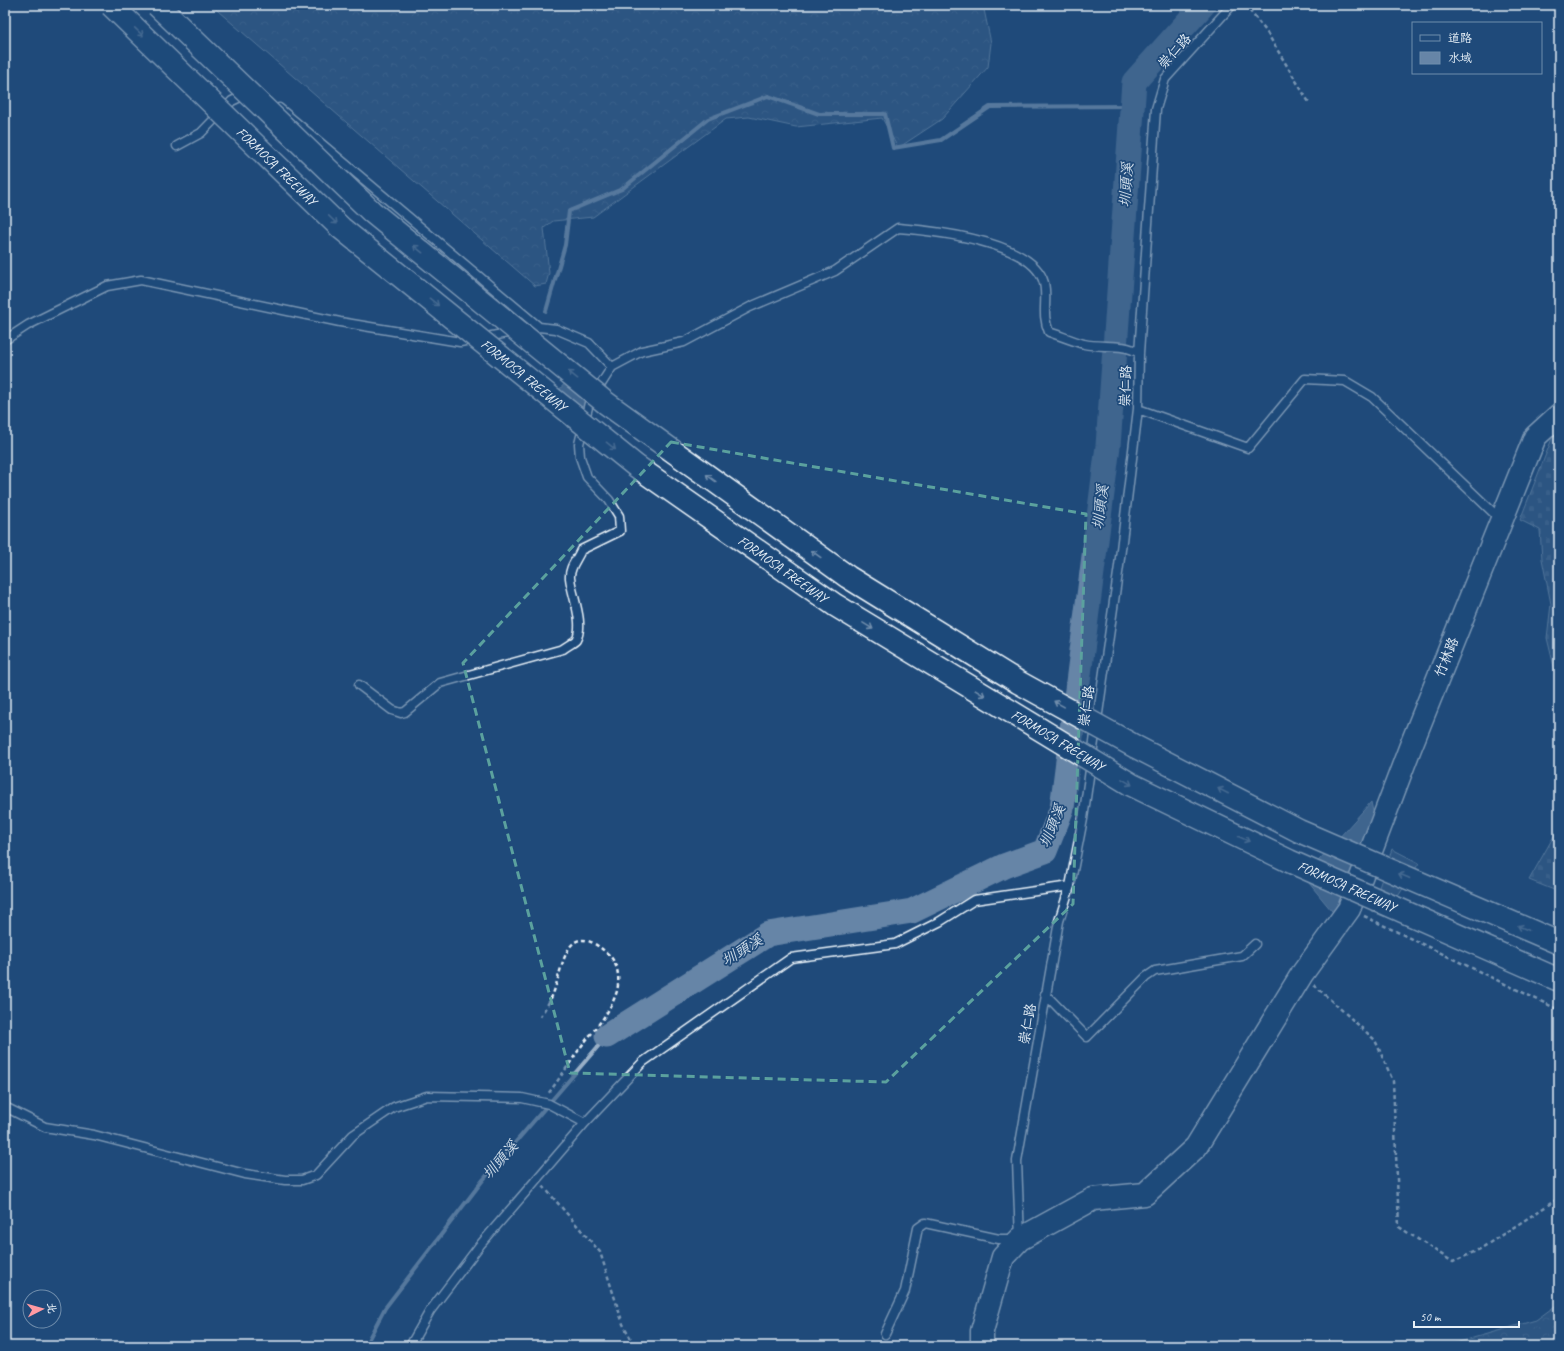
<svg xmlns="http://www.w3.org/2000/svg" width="1564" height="1351" font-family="Caveat,'LXGW WenKai TC',sans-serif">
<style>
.forest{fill:url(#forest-crowns);stroke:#92aac2}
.cemetery{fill:url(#cemetery-stones);stroke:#92aac2}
.park{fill:url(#park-tufts);stroke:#92aac2}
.water{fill:#6685a7;stroke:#9ab0c7}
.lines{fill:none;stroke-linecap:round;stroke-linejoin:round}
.stream{stroke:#9ab0c7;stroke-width:4}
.river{stroke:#6685a7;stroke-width:25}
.lane-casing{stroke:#e8f1f8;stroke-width:11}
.secondary-casing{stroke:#e8f1f8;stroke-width:25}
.path{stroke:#e8f1f8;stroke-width:2.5;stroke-dasharray:4 3;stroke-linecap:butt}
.lane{stroke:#1f4a7a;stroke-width:8}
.secondary{stroke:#1f4a7a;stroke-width:22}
.highway-bridge-casing{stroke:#e8f1f8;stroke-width:25;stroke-linecap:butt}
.highway-bridge{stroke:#1f4a7a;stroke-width:22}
.oneway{stroke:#6f8dac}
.marked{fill:none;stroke:#5ba19e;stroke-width:3;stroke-dasharray:8 5;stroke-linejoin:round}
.labels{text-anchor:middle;stroke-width:3.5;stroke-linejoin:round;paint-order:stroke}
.street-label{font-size:14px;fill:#e8f1f8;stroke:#1f4a7a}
.water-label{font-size:15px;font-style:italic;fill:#d4e1ec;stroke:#1f4a7a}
</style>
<defs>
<pattern id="forest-crowns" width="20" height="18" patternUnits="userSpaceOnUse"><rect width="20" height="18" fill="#3c628c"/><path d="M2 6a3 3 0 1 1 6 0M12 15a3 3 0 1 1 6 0" fill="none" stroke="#58799d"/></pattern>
<pattern id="cemetery-stones" width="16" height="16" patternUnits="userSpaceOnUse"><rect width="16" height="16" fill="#3c628c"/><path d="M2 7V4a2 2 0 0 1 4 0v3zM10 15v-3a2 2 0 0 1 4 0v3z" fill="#58799d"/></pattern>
<pattern id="park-tufts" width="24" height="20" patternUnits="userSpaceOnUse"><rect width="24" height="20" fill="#3c628c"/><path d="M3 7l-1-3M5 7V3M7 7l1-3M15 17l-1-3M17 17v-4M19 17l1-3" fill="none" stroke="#58799d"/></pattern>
</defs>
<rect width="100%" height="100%" fill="#1f4a7a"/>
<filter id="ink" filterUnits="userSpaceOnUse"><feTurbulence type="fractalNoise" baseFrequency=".025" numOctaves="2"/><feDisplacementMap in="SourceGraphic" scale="8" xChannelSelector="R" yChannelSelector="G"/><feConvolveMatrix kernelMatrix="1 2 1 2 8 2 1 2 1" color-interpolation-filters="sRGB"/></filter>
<g filter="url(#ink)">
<path class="forest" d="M 211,5 L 983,5 L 991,43 L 988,67 L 942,119 L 898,148 L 882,118 L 796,127 L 749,117 L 726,119 L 593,217 L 553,221 L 544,228 L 549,273 L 546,284 L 535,286 Z
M 1559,1303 L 1559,1346 L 1445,1346 L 1536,1320 Z"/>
<path class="cemetery" d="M 1559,429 L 1559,687 L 1547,638 L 1551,604 L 1542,559 L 1540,530 L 1520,520 L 1555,431 Z
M 1559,827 L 1559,892 L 1529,880 Z"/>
<path class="park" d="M 1392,849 L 1419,863 L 1385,917 L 1371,911 Z"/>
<path class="water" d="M 579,368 L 602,386 L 568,428 L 546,404 Z
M 1371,802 L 1374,816 L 1336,916 L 1304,877 Z"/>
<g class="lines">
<path class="stream" d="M 546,311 L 565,245 L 569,211 L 622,189 L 708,119 L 768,96 L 819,114 L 885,114 L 893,148 L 941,140 L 990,107 L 1132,106
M 365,1346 L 385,1308 L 483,1180 L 607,1036"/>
<path class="river" d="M 607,1036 L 768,934 L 912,911 L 1004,866 L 1045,851 L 1062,808 L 1108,446 L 1134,82 L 1203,5"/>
<g class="lane-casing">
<path id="lane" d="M 279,108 L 539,327
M 177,146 L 201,133 L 232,101 L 247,94
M 5,340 L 28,325 L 107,286 L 141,280 L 340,322 L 460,342 L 539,327 L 556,329 L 589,343 L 612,367
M 1138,409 L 1248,448 L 1305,379 L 1345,381 L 1372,397 L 1500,519
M 359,685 L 392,710 L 401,713 L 405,712 L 440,683 L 563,649 C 567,646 573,643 576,640 C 585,623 572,596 570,578 C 569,567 577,560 581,550 L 620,531 L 619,516 L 609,500 L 587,477 L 580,457 L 579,444 L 589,403 L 612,367 L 642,351 L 684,342 L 750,307 L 835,271 L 898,228 C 934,231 1033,241 1044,283 C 1048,300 1041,314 1049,332 C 1061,336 1073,341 1084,344 C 1102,348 1124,343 1139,353
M 1045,994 L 1087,1037 L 1146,977 L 1155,971 L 1242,956 L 1255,944
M 5,1107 L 45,1127 L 94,1135 L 245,1174 L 285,1180 L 302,1180 L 316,1175 L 353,1135 L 394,1107 L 427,1096 L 522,1098 L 549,1104 L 585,1123
M 885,1334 L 905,1291 L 918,1228 L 925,1223 L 999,1239 L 1020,1239 L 1017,1161 L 1059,921 L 1070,886 L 1083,819 L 1119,566 L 1138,409 L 1139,353 L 1156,109 L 1165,79 L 1232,5
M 410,1346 L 430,1311 L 480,1245 L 585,1123 L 643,1062 L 791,958 L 895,944 L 939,922 L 974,900 L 1070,886"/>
</g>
<g class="secondary-casing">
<path id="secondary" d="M 982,1346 L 982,1331 L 1003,1257 L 1020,1239 L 1093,1199 L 1145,1194 L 1196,1147 L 1302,974 L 1349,909 L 1410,748 L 1535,437 L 1559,415"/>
</g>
<path class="path" d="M 1245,5 L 1266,31 L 1310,104
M 1364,916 L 1559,1010
M 1314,985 L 1375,1040 L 1393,1081 L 1399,1227 L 1453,1262 L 1480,1249 L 1559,1198
M 540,1017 C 544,1010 549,1003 552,996 C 564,969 564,914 608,954 C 618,963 620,978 617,991 C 611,1011 596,1028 583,1044 C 571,1061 560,1078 548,1094
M 543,1186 L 600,1252 L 623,1324 L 631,1339 L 638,1346"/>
<use href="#lane" class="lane"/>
<use href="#secondary" class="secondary"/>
<g class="highway-bridge-casing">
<path id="highway-bridge" d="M 111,5 L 341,228 L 636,466 L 835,605 L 1132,785 L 1289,861 L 1559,980
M 157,5 L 372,212 L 606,403 L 848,577 L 1018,682 L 1136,747 L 1299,831 L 1559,943"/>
</g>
<use href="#highway-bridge" class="highway-bridge"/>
</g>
<defs><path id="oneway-shaft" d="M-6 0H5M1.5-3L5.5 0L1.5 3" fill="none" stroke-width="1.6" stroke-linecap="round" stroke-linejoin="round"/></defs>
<g class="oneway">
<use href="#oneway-shaft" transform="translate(139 32) rotate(44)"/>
<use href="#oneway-shaft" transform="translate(333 220) rotate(44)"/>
<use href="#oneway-shaft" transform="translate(418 249) rotate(-141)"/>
<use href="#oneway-shaft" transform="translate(434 302) rotate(39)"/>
<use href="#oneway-shaft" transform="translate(573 375) rotate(-141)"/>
<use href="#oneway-shaft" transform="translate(611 446) rotate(39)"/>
<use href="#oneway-shaft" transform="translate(711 478) rotate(-144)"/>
<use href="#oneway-shaft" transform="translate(816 554) rotate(-144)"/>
<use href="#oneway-shaft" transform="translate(868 626) rotate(31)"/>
<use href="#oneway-shaft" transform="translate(980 693) rotate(31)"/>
<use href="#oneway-shaft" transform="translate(1059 704) rotate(-151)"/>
<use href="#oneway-shaft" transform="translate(1127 782) rotate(31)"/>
<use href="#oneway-shaft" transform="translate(1223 791) rotate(-153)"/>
<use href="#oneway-shaft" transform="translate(1244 839) rotate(25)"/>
<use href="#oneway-shaft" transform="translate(1404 876) rotate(-157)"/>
<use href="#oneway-shaft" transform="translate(1523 928) rotate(-157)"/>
</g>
</g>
<path d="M0 0H1564V1351H0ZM 671,442 L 1086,514 L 1073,904 L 886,1082 L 570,1073 L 463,663 Z" fill="#1f4a7a" fill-opacity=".55" fill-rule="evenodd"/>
<path class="marked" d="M 671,442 L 1086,514 L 1073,904 L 886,1082 L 570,1073 L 463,663 Z"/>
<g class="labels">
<g class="street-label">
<text transform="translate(1174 51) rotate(-48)" y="5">崇仁路</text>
<text transform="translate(277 166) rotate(44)" y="5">FORMOSA FREEWAY</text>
<text transform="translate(524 375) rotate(39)" y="5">FORMOSA FREEWAY</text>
<text transform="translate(1125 386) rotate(-88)" y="5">崇仁路</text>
<text transform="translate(783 569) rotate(35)" y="5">FORMOSA FREEWAY</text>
<text transform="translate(1446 657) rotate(-68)" y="5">竹林路</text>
<text transform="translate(1086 706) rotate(-82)" y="5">崇仁路</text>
<text transform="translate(1058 740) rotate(31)" y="5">FORMOSA FREEWAY</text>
<text transform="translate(1347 886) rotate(24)" y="5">FORMOSA FREEWAY</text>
<text transform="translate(1027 1024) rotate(-80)" y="5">崇仁路</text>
</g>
<g class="water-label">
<text transform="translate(1126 185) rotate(-86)" y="5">圳頭溪</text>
<text transform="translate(1100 507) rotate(-83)" y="5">圳頭溪</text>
<text transform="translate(1052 826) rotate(-68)" y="5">圳頭溪</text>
<text transform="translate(742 950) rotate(-32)" y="5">圳頭溪</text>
<text transform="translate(500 1160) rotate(-49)" y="5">圳頭溪</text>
</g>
</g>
<rect width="1564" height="1351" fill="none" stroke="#1f4a7a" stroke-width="20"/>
<rect x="10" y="10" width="1544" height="1331" fill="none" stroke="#e8f1f8" stroke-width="1.5" filter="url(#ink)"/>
<rect x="1412" y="22" width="130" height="52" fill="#1f4a7a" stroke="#6f8dac"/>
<rect x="1420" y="35" width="20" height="6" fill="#1f4a7a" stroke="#6f8dac"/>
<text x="1448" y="42" font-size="12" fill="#e8f1f8">道路</text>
<rect x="1420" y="52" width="20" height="12" fill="#6685a7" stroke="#6f8dac"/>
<text x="1448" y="62" font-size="12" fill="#e8f1f8">水域</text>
<g transform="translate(42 1309) rotate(84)"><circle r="19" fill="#1f4a7a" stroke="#6f8dac"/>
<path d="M0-3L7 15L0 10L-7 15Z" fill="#ff9aa2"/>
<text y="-6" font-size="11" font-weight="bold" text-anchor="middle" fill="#e8f1f8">北</text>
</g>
<path d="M1414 1321v6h105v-6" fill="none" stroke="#e8f1f8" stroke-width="2"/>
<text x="1420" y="1321" font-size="12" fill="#e8f1f8" stroke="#1f4a7a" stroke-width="3" paint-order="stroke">50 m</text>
</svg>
